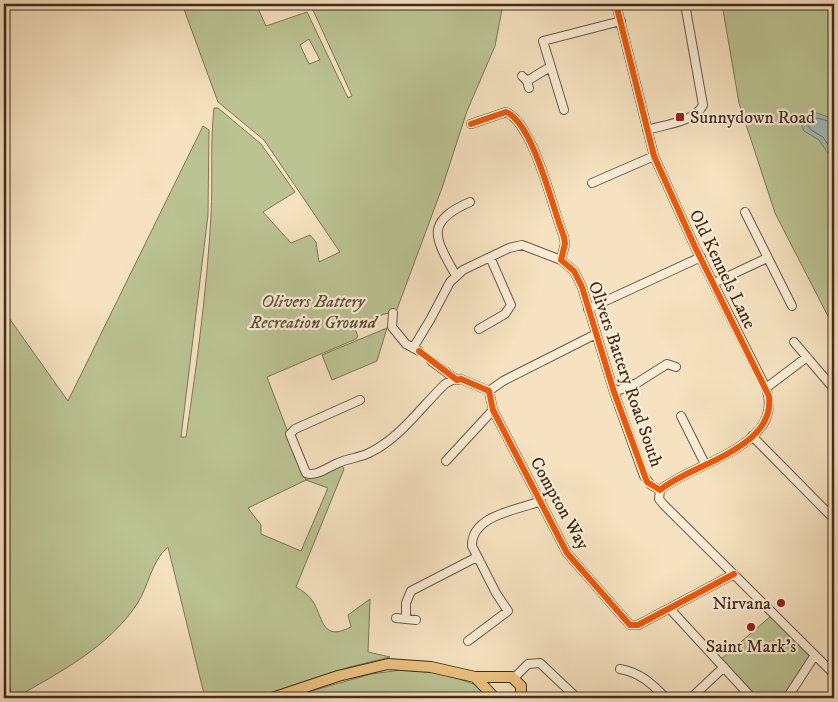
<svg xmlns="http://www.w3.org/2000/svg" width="838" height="702" font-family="'IM FELL DW Pica',serif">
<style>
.green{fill:#bbc393;stroke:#7e7755;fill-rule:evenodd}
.water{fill:#9fbcbb;stroke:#798279}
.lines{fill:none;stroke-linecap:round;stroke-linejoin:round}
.shore{stroke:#707469;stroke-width:1}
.minor-casing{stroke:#6e5941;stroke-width:10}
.major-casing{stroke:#412b17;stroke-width:12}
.minor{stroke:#f9ecd6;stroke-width:8}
.major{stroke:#ebc180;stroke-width:10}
.cycleway-casing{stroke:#f9ecd6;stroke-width:9}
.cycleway{stroke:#e8590c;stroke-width:6}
.poi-dot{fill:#8f2418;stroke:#f9ecd6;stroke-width:2}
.labels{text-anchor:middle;stroke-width:4.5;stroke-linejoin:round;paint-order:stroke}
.poi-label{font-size:18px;fill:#412b17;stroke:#f9ecd6;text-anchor:start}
.street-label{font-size:18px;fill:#412b17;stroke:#f9ecd6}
.park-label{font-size:18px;font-style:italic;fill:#605136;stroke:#f9ecd6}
</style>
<rect width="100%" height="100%" fill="#f6e2c0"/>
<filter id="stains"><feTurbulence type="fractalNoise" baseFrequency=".004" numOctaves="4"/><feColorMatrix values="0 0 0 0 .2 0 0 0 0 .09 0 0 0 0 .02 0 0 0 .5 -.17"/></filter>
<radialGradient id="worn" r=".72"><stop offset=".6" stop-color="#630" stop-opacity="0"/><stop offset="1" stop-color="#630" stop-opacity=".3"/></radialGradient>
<path class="green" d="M 182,4 L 256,4 L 266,26 L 307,12 L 348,98 L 352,96 L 314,12 L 307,4 L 503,4 L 495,46 L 467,111 L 442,188 L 396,312 L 384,314 L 354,327 L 358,336 L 356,339 L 267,377 L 306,480 L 341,464 L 344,469 L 296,587 C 303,591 309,595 314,603 C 324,622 323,641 351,627 L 348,615 L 370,599 L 368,652 L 390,657 L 350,667 L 258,698 L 205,698 L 168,547 C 151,561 149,586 137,604 C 108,648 58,673 15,698 L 4,698 L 4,694 L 11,690 L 4,677 L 4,311 L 68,401 L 203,126 L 209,130 L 208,215 L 181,437 L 186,437 C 197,363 207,289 211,215 C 213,179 210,144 214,108 L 218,108 L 261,144 L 295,192 L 263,212 L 291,243 L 310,235 L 316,242 L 319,262 L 340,252 L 264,140 L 218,102 ZM 309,39 L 320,60 L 309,64 L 300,45 ZM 306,480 L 328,488 L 301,551 L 261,534 L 261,525 L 248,508 Z
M 722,4 L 834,4 L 834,328 L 775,213 L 739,103 Z
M 387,328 L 377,361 L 332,380 L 322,355 Z
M 771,616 L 811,655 L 786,698 L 758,698 L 721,659 Z
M 401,670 L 440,673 L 480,686 L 482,696 L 480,698 L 287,698 L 371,674 Z"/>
<path class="water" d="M 817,113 L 834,119 L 834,162 L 819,140 L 804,131 L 801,124 L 805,117 Z"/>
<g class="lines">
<path class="shore" d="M 834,123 L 818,118 L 811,119 L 807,124 L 811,130 L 823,137 L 834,154"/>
<g class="minor-casing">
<path id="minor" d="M 616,4 L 654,156 L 695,247 L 766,388 C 787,446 692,463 660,490
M 522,76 L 527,81 L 529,88
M 527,81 L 550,67
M 564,110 L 543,41 L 621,21
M 471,124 L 506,112 C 534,124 552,207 564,237 L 565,244 L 561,260 L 574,271 L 582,287 L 614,392 L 644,476 L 651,485 L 660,490
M 647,130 C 663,125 695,122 703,105 L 685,4
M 592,183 L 654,156
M 745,212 L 792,306
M 455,274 C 435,238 424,222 470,202
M 714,283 L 767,258
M 588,309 L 701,257
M 393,313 L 392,327 L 406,344 L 419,351
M 479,329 L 505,314 L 511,305 L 490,257
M 794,342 L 834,389
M 413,348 L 430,320 L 450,282 L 463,270 L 509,248 L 522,245 L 561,260
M 431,361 L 457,380 L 461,379 L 489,391 L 493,410 L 567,553 L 630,625 L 638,625 L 734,574
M 766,388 L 807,357
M 489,391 L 503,381 L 596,334
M 614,392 L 637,383 L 667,364 L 676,367
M 360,400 L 295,429 L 290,434 L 306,473 C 316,477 328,467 338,463 C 349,458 360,458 371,452 C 401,437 422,406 445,384 L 454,379 L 457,380
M 681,416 L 705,464
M 752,436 L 834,519
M 446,461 L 493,410
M 660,490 L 659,499 L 663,504 L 834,674
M 670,609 L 752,698
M 396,618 L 416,620
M 406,618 L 406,603 L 411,591 L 477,557
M 468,641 L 508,611 L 496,593 L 472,546 C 471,515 518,510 541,501
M 620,669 C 641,673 651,683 666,698
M 514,678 L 528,664 L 540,663 L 577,698
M 691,698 L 724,667
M 787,698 L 815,655"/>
</g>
<g class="major-casing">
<path id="major" d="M 475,677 L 492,695
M 272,698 L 338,676 L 388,664 L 431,667 L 475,677 L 512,677 L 521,686 L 521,698"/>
</g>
<use href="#minor" class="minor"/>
<use href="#major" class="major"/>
<g class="cycleway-casing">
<path id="cycleway" d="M 471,124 L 506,112 C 534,124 552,207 564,237 L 565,244 L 561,260 L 574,271 L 582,287 L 614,392 L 647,482 L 660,490 C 691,464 776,449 769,396 L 695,247 L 654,156 L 616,4
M 419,351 L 457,380 L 461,379 L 489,391 L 493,410 L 567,553 L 630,625 L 638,625 L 734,574"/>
</g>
<use href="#cycleway" class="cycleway"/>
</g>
<g class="poi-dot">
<rect x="675" y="112" width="10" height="10" rx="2.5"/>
<circle cx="781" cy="603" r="5"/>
<circle cx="751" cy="627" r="5"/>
</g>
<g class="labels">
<g class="poi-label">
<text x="690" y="123">Sunnydown Road</text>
<text x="771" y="609" text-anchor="end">Nirvana</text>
<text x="751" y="652" text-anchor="middle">Saint Mark's</text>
</g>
<g class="street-label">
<text transform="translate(723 269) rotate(64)" y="6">Old Kennels Lane</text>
<text transform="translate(626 374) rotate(71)" y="6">Olivers Battery Road South</text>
<text transform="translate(560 503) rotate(61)" y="6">Compton Way</text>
</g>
<g class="park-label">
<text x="313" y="307">Olivers Battery<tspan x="313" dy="21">Recreation Ground</tspan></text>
</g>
</g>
<rect width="838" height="702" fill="none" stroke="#f6e2c0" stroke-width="20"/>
<rect x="5" y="5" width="828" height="692" fill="none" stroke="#412b17" stroke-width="2.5"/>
<rect x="10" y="10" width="818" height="682" fill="none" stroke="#412b17"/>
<rect width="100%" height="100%" filter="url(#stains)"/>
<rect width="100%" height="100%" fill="url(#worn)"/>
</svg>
